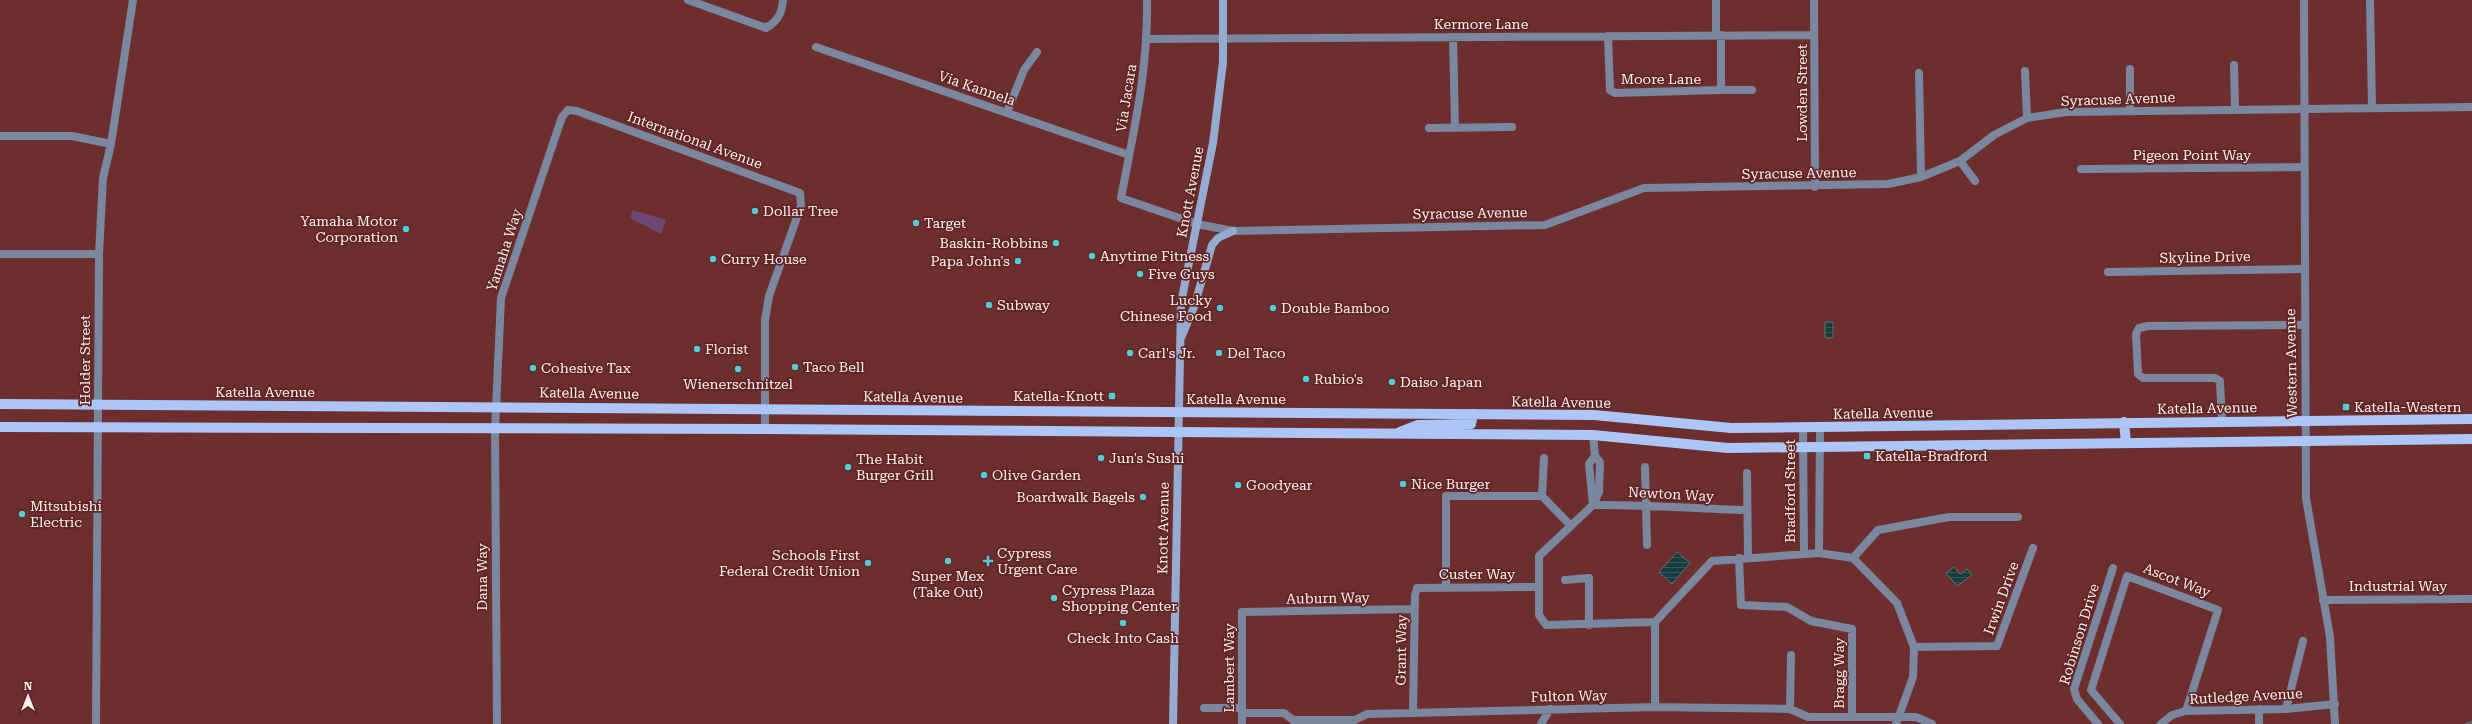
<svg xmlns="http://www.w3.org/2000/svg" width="2472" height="724" font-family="'Roboto Serif',serif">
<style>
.grass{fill:#6f4774}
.water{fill:url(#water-rules);stroke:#5b7274}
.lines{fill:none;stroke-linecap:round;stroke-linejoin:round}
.stream{stroke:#5b7274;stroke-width:2.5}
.minor{stroke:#7a879f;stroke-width:8}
.tertiary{stroke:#7a879f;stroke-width:8}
.secondary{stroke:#96abd1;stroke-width:8}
.primary{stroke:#acc6f8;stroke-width:10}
.poi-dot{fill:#52ccd6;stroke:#612424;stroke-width:1.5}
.labels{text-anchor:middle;stroke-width:3.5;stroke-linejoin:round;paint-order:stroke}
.street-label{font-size:14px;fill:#faf1f1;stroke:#612424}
.poi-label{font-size:14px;fill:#faf1f1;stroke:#612424;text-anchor:start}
</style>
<defs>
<pattern id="water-rules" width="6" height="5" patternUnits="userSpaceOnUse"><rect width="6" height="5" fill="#173c3f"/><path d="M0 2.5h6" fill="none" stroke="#3a595b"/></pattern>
</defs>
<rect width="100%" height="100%" fill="#6d2f2e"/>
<path class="grass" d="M 633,210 L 666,220 L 661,234 L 630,218 Z"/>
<path class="water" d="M 1825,322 L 1833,322 L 1833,338 L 1825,338 Z
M 1677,552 L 1690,563 L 1672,584 L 1659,572 Z
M 1954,567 L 1960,574 L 1967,569 L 1972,575 L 1957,586 L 1946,573 Z"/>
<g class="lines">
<path class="stream" d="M 2466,724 L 2472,722"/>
<path class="minor" d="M 688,0 L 766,28 C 778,21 782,13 783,0
M 1147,0 C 1148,72 1134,129 1121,198 L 1197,224 L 1233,231 L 1545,225 L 1644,188 L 1888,184 L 1921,177 L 1960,161 L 1994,135 L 2027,118 L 2066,112 L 2472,107
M 1814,0 L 1815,187
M 2370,0 L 2372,108
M 1716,35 L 1716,0
M 1608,36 L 1610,90 L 1615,93 L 1719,90 L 1721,87 L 1721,35
M 1453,37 L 1455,128
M 1148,39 L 1814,35
M 816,47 L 1129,155
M 2234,65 L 2235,110
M 2130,69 L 2130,111
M 2025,71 L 2027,118
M 1919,73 L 1921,177
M 1719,90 L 1752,90
M 1007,112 L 1024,70 L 1037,52
M 1429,128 L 1512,127
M 0,136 L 72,136 L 111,144
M 1960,161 L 1975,181
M 2081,169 L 2304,167
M 0,254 L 99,254
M 2108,272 L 2303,269
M 2222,421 L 2220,381 L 2215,378 L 2143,378 L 2138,374 L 2136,334 L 2139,328 L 2148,326 L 2304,325
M 1803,428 L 1804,554
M 1595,456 L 1600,462 L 1599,492 L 1593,505 L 1539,556 L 1539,615 L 1546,625 L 1655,622 L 1712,561 L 1819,553 L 1820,428
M 1645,467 L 1647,545
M 1747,473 L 1748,557
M 1542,496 L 1544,458
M 1593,505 C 1645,504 1696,509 1747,510
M 1593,505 L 1589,464 L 1595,456 L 1593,435
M 1739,558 L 1741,605 L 1787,607 L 1811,621 L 1852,629 L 1852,716
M 1853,558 L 1878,530 L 1949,517 L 2018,517
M 1565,580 L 1589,578 L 1589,625
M 1446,587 L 1446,496 L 1542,496 L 1571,526
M 2323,600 L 2472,599
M 1655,622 L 1655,707
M 1914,647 L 1997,646 L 2033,548
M 1204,708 L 1241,708
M 1790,709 L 1791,655
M 2259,709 L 2259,724
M 2286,709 L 2303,641
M 1413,712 L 1415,595 L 1417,588 L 1538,587
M 1242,713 L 1284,713 L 1293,720 L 1355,720 L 1367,714 L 1655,707 L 1790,709 L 1808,717 L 1916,717 L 1932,724
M 497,724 L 495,430 L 501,298 L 562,117 L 568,110 L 577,111 L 800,193 L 801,206 L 769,296 L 765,320 L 765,429
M 1242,724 L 1242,612 L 1414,609
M 1541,724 L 1550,709
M 2098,724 L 2077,699 L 2074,689 L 2113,568
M 2120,724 L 2091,690 L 2127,576 L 2218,610 L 2186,711"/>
<path class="tertiary" d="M 2304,0 L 2306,498 L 2330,637 L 2335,724
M 1819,553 L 1853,558 L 1897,603 L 1914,647 L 1913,677 L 1896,724
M 96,724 L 99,254 L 103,178 L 111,144 L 133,0
M 2161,724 L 2172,715 L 2186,711 L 2286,709 L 2335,704"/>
<path class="secondary" d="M 1181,338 L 1194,307 L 1212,245 L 1218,238 L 1233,231
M 1173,724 L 1181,303 L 1213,143 L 1223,62 L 1223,0"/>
<path class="primary" d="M 0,404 L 1594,415 L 1731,428 L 2472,419
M 2124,422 L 2126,443
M 0,427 L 765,429 L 1593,435 L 1728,448 L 2472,439
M 1400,432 L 1418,425 L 1471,424 L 1473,414"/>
</g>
<g class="poi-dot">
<circle cx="755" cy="211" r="4"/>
<circle cx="916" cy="223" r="4"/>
<circle cx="406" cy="229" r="4"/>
<circle cx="1056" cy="243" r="4"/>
<circle cx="1092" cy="256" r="4"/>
<circle cx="713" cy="259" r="4"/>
<circle cx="1018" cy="261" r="4"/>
<circle cx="1140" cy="274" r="4"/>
<circle cx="989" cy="305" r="4"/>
<circle cx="1220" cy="308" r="4"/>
<circle cx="1273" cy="308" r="4"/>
<circle cx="697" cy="349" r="4"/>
<circle cx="1130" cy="353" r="4"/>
<circle cx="1219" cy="353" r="4"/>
<circle cx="795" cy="367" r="4"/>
<circle cx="533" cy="368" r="4"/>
<circle cx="738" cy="369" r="4"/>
<circle cx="1306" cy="379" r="4"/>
<circle cx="1392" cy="382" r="4"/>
<rect x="1108" y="392" width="8" height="8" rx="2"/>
<rect x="2342" y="403" width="8" height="8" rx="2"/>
<rect x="1863" y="452" width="8" height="8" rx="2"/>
<circle cx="1101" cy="458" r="4"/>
<circle cx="848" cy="467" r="4"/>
<circle cx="984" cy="475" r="4"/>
<circle cx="1403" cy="484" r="4"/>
<circle cx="1238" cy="485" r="4"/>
<circle cx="1143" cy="497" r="4"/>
<circle cx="22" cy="514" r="4"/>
<circle cx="948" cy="561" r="4"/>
<path d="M986 555h4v4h4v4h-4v4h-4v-4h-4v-4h4z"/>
<circle cx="868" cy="563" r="4"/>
<circle cx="1054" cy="598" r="4"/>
<circle cx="1123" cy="623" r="4"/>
</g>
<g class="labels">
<g class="street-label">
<text x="1481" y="29">Kermore Lane</text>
<text x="1661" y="84">Moore Lane</text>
<text transform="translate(977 88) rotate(19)" y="5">Via Kannela</text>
<text transform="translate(1802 93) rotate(-90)" y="5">Lowden Street</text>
<text transform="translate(1126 98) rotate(-81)" y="5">Via Jacara</text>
<text transform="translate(2118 99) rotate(-2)" y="5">Syracuse Avenue</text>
<text transform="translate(695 140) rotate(20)" y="5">International Avenue</text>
<text x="2192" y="160">Pigeon Point Way</text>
<text transform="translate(1799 173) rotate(-1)" y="5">Syracuse Avenue</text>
<text transform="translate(1190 192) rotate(-79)" y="5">Knott Avenue</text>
<text transform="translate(1470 213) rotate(-1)" y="5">Syracuse Avenue</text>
<text transform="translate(504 250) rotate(-72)" y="5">Yamaha Way</text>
<text transform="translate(2205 257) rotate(-1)" y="5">Skyline Drive</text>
<text transform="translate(85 360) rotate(-90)" y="5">Holder Street</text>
<text transform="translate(2291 363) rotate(-91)" y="5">Western Avenue</text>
<text x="265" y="397">Katella Avenue</text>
<text transform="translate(589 393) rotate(1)" y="5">Katella Avenue</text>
<text transform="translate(913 397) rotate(1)" y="5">Katella Avenue</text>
<text x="1236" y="404">Katella Avenue</text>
<text transform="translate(1561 402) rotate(1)" y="5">Katella Avenue</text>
<text transform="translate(2207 408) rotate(-1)" y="5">Katella Avenue</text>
<text transform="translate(1883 413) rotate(-1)" y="5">Katella Avenue</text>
<text transform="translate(1790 491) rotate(-90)" y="5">Bradford Street</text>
<text transform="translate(1671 494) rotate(3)" y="5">Newton Way</text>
<text transform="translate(1163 528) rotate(-89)" y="5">Knott Avenue</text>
<text x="1477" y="579">Custer Way</text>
<text transform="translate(482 577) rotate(-90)" y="5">Dana Way</text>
<text transform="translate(2177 580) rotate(21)" y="5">Ascot Way</text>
<text x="2398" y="591">Industrial Way</text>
<text transform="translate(1328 598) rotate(-1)" y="5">Auburn Way</text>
<text transform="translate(2001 598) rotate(-70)" y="5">Irwin Drive</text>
<text transform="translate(2079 634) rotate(-73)" y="5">Robinson Drive</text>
<text transform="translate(1401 650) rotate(-89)" y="5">Grant Way</text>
<text transform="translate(1229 668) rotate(-90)" y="5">Lambert Way</text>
<text transform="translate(1839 673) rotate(-90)" y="5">Bragg Way</text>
<text transform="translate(1569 696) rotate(-1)" y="5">Fulton Way</text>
<text transform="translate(2246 696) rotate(-3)" y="5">Rutledge Avenue</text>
</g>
<g class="poi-label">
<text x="763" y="216">Dollar Tree</text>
<text x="398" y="226" text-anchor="end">Yamaha Motor<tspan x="398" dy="16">Corporation</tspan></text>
<text x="924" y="228">Target</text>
<text x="1048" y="248" text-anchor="end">Baskin-Robbins</text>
<text x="1100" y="261">Anytime Fitness</text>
<text x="721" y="264">Curry House</text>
<text x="1010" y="266" text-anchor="end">Papa John's</text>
<text x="1148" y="279">Five Guys</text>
<text x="1212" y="305" text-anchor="end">Lucky<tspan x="1212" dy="16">Chinese Food</tspan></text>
<text x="997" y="310">Subway</text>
<text x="1281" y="313">Double Bamboo</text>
<text x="705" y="354">Florist</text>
<text x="1138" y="358">Carl's Jr.</text>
<text x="1227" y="358">Del Taco</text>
<text x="803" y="372">Taco Bell</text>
<text x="541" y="373">Cohesive Tax</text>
<text x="1314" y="384">Rubio's</text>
<text x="1400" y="387">Daiso Japan</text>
<text x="738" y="389" text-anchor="middle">Wienerschnitzel</text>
<text x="1104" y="401" text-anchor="end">Katella-Knott</text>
<text x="2354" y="412">Katella-Western</text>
<text x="1875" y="461">Katella-Bradford</text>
<text x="1109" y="463">Jun's Sushi</text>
<text x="856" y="464">The Habit<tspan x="856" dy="16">Burger Grill</tspan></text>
<text x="992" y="480">Olive Garden</text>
<text x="1411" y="489">Nice Burger</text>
<text x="1246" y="490">Goodyear</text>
<text x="1135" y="502" text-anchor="end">Boardwalk Bagels</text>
<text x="30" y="511">Mitsubishi<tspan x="30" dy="16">Electric</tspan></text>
<text x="997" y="558">Cypress<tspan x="997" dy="16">Urgent Care</tspan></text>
<text x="860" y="560" text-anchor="end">Schools First<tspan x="860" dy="16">Federal Credit Union</tspan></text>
<text x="948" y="581" text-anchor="middle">Super Mex<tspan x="948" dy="16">(Take Out)</tspan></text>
<text x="1062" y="595">Cypress Plaza<tspan x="1062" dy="16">Shopping Center</tspan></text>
<text x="1123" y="643" text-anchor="middle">Check Into Cash</text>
</g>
</g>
<g transform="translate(28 696)" stroke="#612424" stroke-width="3" paint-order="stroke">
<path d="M0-3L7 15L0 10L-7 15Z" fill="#faf1f1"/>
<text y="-6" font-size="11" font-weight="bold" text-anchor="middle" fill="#faf1f1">N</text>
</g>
</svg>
